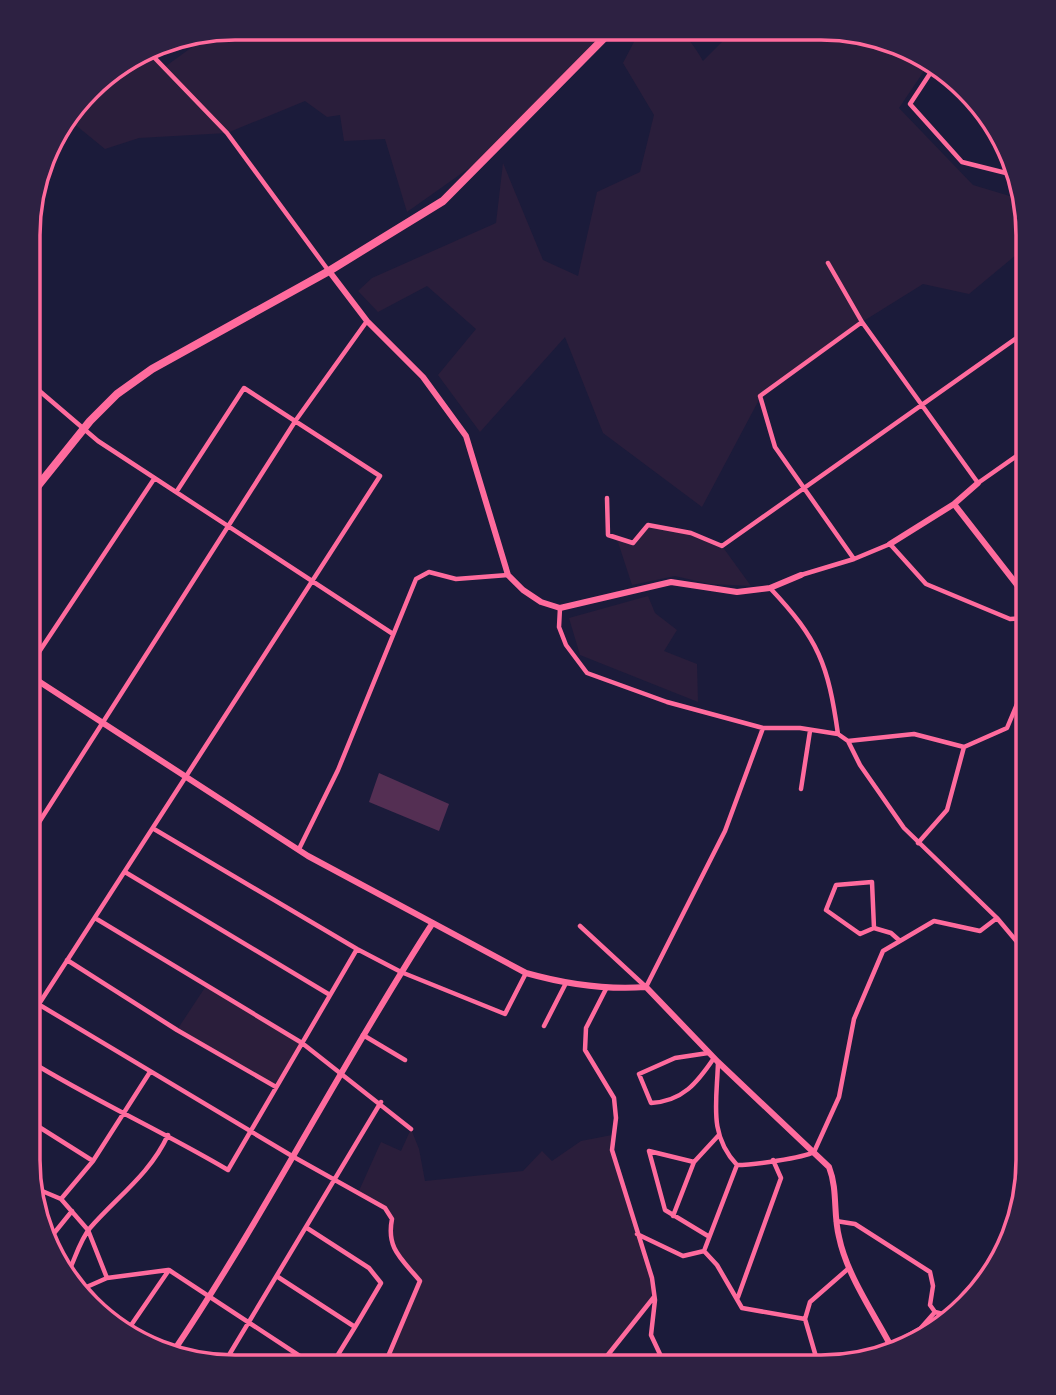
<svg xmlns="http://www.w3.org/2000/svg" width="1056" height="1395" font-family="Cabin,sans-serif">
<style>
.green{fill:#2a1e3b}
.building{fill:#542f53}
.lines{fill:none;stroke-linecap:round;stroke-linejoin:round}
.minor{stroke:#ff6b9d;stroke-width:4.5}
.tertiary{stroke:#ff6b9d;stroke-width:6}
.primary{stroke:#ff6b9d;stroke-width:8}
.rim{fill:none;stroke:#ff6b9d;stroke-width:3.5}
</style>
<rect width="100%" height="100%" fill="#1b1b3a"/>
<path class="green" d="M 235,28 L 607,29 L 496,149 L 407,212 L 385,139 L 344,141 L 340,115 L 327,117 L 305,101 L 227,133 L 139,138 L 105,149 L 67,118 L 99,79 L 150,50 L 166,66 L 213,32 Z
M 647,29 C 681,29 686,32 703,61 L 735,29 L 848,30 L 906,54 L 924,71 L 899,108 L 973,185 L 1020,199 L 1028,245 L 969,294 L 923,284 L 862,322 L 761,396 L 702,507 L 603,433 L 565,337 L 480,432 L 438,375 L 476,329 L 427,286 L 378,312 L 358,291 L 372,278 L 496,223 L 503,163 L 543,260 L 578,276 L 597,192 L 640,172 L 654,115 L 623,63 L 636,38 Z
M 648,525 L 692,534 L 722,546 L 751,586 L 710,584 L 675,576 L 632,585 L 618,542 L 608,535 L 633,543 Z
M 648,596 L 655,613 L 677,630 L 664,651 L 697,664 L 698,702 L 580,655 L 569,618 Z
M 206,986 L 302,1043 L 276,1087 L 177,1030 Z
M 411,1129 L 419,1149 L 425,1181 L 523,1171 L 542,1151 L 552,1161 L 581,1141 L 612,1135 L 612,1150 L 652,1278 L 654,1297 L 599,1366 L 384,1366 L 420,1281 C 403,1259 386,1249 392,1219 L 386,1208 L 358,1193 L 381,1142 L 401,1151 Z"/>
<path class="building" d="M 379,773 L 449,804 L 439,831 L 369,802 Z"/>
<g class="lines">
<path class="minor" d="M 148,51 L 227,133 L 328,270
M 935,66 L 910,104 L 962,162 L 1014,175
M 828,263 L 862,322
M 29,382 L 98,441 L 393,634
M 607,498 L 608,535 L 633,543 L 648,525 L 691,533 L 722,546 L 1028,330
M 854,559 L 775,447 L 760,396 L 862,322 L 978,483 L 1028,448
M 801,575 L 854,559 L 890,544 L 926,584 L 1010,619 L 1028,618
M 770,588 C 819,640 828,664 838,734
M 560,608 L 559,627 L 566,645 L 587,673 L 667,702 L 763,728 L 800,728 L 838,734 L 848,741 L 860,765 L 904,828 L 997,918 L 1028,955
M 29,667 L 154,479
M 848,741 L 914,734 L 964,747
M 801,789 L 810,731
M 154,829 L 357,949 L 401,972 L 505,1014 L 526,973
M 29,838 L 296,420 L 367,321
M 918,843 L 947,810 L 964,747 L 1007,728 L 1028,678
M 299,849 L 338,770 L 416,579 L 429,572 L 456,579 L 508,575
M 125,872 L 330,995
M 95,918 L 302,1043 L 411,1129
M 580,926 L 646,987 L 725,831 L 763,728
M 874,928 L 860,934 L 826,910 L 836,885 L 872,882 L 874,928 L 891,933 L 900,941
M 67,960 L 177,1030 L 276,1087
M 607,987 L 586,1028 L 585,1050 L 614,1098 L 616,1118 L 612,1150 L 652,1278 L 655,1300 L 651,1335 L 666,1367
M 28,998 L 292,1156 L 385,1208 L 392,1219 C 386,1249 402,1259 420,1281 L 384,1366
M 28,1021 L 380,476 L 244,388 L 177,491
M 544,1026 L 566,983
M 363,1035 L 405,1060
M 708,1053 L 675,1058 L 639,1074 L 651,1103 C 683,1101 697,1083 714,1058
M 28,1060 C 93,1100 162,1131 228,1170 L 357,949
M 718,1062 C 717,1102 708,1134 737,1165 C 752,1165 803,1158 814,1152 L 839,1097 L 854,1019 L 883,951 L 934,921 L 980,931 L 997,918
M 28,1120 L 93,1161
M 35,1188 L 61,1199 L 93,1161 L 150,1072
M 61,1199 L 88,1230 L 107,1278
M 673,1216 L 694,1162
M 836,1221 L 855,1224 L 930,1272 L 933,1286 L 930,1305 L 935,1312 L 947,1315
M 43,1226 L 55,1232 L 72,1211
M 307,1228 L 369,1268 L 381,1283 L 355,1327
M 637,1234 L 683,1256 L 704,1251
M 708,1236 L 665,1210 L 649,1151 L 694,1162 L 718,1136
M 704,1251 L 717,1265 L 742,1308 L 805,1319 L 810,1302 L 849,1268
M 704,1251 L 737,1165
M 68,1273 C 75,1259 80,1240 90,1228 C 118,1196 150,1174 168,1135
M 278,1277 L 355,1327 L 331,1366
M 82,1289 L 107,1278 L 168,1270
M 738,1297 L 781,1178 L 773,1160
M 805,1319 L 819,1367
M 125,1334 L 169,1270 L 315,1366
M 891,1345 L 920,1329 L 935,1312
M 223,1365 L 381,1102
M 599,1366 L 654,1297"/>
<path class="tertiary" d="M 329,271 L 367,321 L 423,377 L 466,436 L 508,575 L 523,590 L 541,602 L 560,608 L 671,582 L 737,592 L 770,588 L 801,575
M 954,504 L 1028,599
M 890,544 L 954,504 L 978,483
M 29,675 L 308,856 L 526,973 C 565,984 605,990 646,987 L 718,1062 L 829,1167 C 838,1190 833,1214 839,1237 C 847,1276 875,1315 893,1350
M 173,1352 C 266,1214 341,1064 432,924"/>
<path class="primary" d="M 29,497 L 90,421 L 117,394 L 152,369 L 329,271 L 443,201 L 613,29"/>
</g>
<path d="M0 0H1056V1395H0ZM235 40H821A195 195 0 0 1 1016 235V1160A195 195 0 0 1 821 1355H235A195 195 0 0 1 40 1160V235A195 195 0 0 1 235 40Z" fill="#2d2142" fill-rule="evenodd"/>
<path class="rim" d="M235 40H821A195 195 0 0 1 1016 235V1160A195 195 0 0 1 821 1355H235A195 195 0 0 1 40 1160V235A195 195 0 0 1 235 40Z"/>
</svg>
